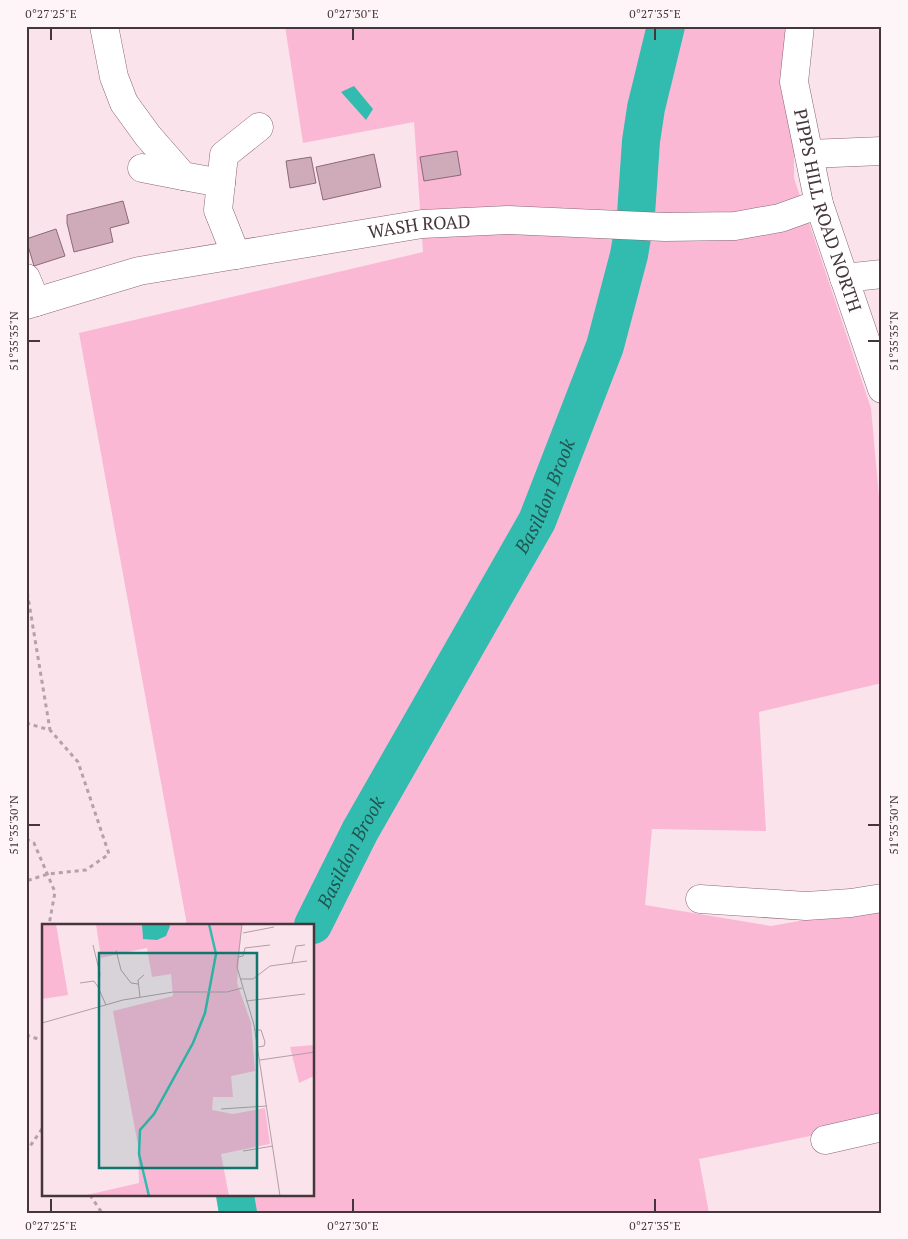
<svg xmlns="http://www.w3.org/2000/svg" width="908" height="1239" font-family="'PT Serif',serif">
<style>
.green{fill:#fbb8d5}
.water{fill:#32bbaf}
.lines{fill:none;stroke-linecap:round;stroke-linejoin:round}
.river{stroke:#32bbaf;stroke-width:38}
.building{fill:#cfaab9;stroke:#8b6978}
.minor-casing{stroke:#896775;stroke-width:29}
.path{stroke:#b5a1a9;stroke-width:3;stroke-dasharray:4 4;stroke-linecap:butt}
.minor{stroke:#fff;stroke-width:28}
.ticks{fill:none;stroke:#45363c;stroke-width:2}
.labels{text-anchor:middle;stroke-width:4;stroke-linejoin:round;paint-order:stroke}
.street-label{font-size:18px;fill:#45363c;stroke:#fdf5f8}
.water-label{font-size:19px;font-style:italic;fill:#215752;stroke:#fdf5f8}
.inset-river{fill:none;stroke:#32bbaf;stroke-width:2.5}
.inset-road{fill:none;stroke:#b29ea6;stroke-width:1}
.view{fill:#0f766e;fill-opacity:0.15;stroke:#0f766e;stroke-width:2.5}
.inset-edge{fill:none;stroke:#45363c;stroke-width:2.5}
.neatline{fill:none;stroke:#45363c;stroke-width:2}
.ticks-label{font-size:12px;text-anchor:middle;fill:#45363c}
</style>
<rect width="100%" height="100%" fill="#fbe3ec"/>
<path class="green" d="M 285,26 L 800,26 L 794,82 L 794,178 L 871,408 L 882,531 L 882,683 L 759,712 L 766,831 L 652,829 L 645,905 L 771,926 L 882,906 L 882,1121 L 699,1159 L 709,1213 L 224,1213 L 224,1195 L 314,1195 L 314,925 L 187,925 L 79,333 L 423,252 L 414,122 L 303,143 Z"/>
<path class="water" d="M 354,86 L 373,109 L 366,120 L 341,92 Z"/>
<g class="lines">
<g class="river">
<path id="s1" d="M 313,925 L 360,831 L 537,521 L 605,346 L 629,255 L 636,214 L 641,141 L 646,108 L 666,26"/>
<path d="M 235,1195 L 238,1213"/>
</g>
</g>
<path class="building" d="M 457,151 L 461,175 L 424,181 L 420,157 Z
M 374,154 L 381,187 L 323,200 L 316,167 Z
M 311,157 L 316,183 L 290,188 L 286,161 Z
M 123,201 L 129,223 L 110,228 L 113,242 L 74,252 L 67,223 L 67,215 Z
M 56,229 L 65,256 L 34,266 L 26,239 Z"/>
<g class="lines">
<g class="minor-casing">
<g id="minor">
<path d="M 104,26 L 114,77 L 124,103 L 148,136 L 183,176 L 221,183"/>
<path id="s2" d="M 800,26 L 794,82 L 819,204 L 882,389"/>
<path d="M 809,154 L 882,151"/>
<path d="M 142,168 L 183,176"/>
<path d="M 236,255 L 218,210 L 224,155 L 259,127"/>
<path d="M 26,278 L 36,302"/>
<path d="M 844,278 L 882,274"/>
<path id="s3" d="M 26,305 L 139,271 L 422,224 L 508,220 L 665,227 L 735,226 L 780,218 L 819,204"/>
<path d="M 700,899 L 806,906 L 851,903 L 882,898"/>
<path d="M 825,1140 L 882,1127"/>
</g>
</g>
<path class="path" d="M 26,585 L 50,730
M 26,723 L 50,730 L 78,762 L 109,854 L 86,870 L 48,874 L 26,881
M 26,839 L 34,843 L 55,892 L 49,925
M 26,1035 L 44,1041
M 26,1152 L 44,1126
M 90,1195 L 102,1213"/>
<use href="#minor" class="minor"/>
</g>
<path class="ticks" d="M 51,28 L 51,40M 353,28 L 353,40M 655,28 L 655,40M 28,341 L 40,341M 868,341 L 880,341M 28,825 L 40,825M 868,825 L 880,825M 51,1199 L 51,1212M 353,1199 L 353,1212M 655,1199 L 655,1212"/>
<g class="labels">
<g class="street-label">
<text dy="6" stroke="none"><textPath href="#s2" startOffset="189">PIPPS HILL ROAD NORTH</textPath></text>
<text dy="6" stroke="none"><textPath href="#s3" startOffset="402">WASH ROAD</textPath></text>
</g>
<g class="water-label">
<text dy="7" stroke="none"><textPath href="#s1" startOffset="488">Basildon Brook</textPath></text>
<text dy="7" stroke="none"><textPath href="#s1" startOffset="82">Basildon Brook</textPath></text>
</g>
</g>
<g transform="translate(42 924)">
<rect width="272" height="272" fill="#fbe3ec"/>
<path d="M 0,0 L 14,0 L 26,71 L 0,75 ZM 54,0 L 200,0 L 195,59 L 209,99 L 213,147 L 189,152 L 191,173 L 171,173 L 170,186 L 191,190 L 223,184 L 228,220 L 179,230 L 187,272 L 40,272 L 97,259 L 96,221 L 71,87 L 131,72 L 129,50 L 110,53 L 105,24 L 59,34 ZM 272,121 L 272,152 L 257,159 L 248,123 Z" fill="#fbb8d5"/>
<path d="M 100,0 L 127,0 L 128,2 L 124,12 L 115,16 L 101,15 Z" fill="#32bbaf"/>
<path class="inset-river" d="M 107,272 L 97,230 L 98,206 L 112,190 L 151,119 L 163,89 L 174,30 L 167,0"/>
<path class="inset-road" d="M 200,0 L 195,43 L 212,101 L 238,272M 201,9 L 232,3M 51,21 L 58,50 L 56,63 L 64,81M 74,26 L 79,46 L 89,59 L 96,60M 196,33 L 201,32 L 203,24 L 228,21M 250,39 L 254,22 L 263,21M 198,55 L 211,55 L 228,42 L 265,37M 38,59 L 52,57 L 56,63M 98,73 L 96,56 L 102,51M 204,77 L 263,70M 0,99 L 81,76 L 131,68 L 185,68 L 200,64M 213,106 L 219,106 L 223,118 L 222,122 L 216,123M 218,136 L 273,128M 179,185 L 225,182M 201,227 L 231,222"/>
<path class="view" d="M 57,29 L 215,29 L 215,244 L 57,244 Z"/>
<rect width="272" height="272" class="inset-edge"/>
</g>
<rect width="908" height="1239" fill="none" stroke="#fdf5f8" stroke-width="55"/>
<rect x="28" y="28" width="852" height="1184" class="neatline"/>
<g class="ticks-label">
<text x="51" y="18">0°27'25"E</text>
<text x="353" y="18">0°27'30"E</text>
<text x="655" y="18">0°27'35"E</text>
<text transform="translate(14 341) rotate(-90)" y="4">51°35'35"N</text>
<text transform="translate(894 341) rotate(-90)" y="4">51°35'35"N</text>
<text transform="translate(14 825) rotate(-90)" y="4">51°35'30"N</text>
<text transform="translate(894 825) rotate(-90)" y="4">51°35'30"N</text>
<text x="51" y="1230">0°27'25"E</text>
<text x="353" y="1230">0°27'30"E</text>
<text x="655" y="1230">0°27'35"E</text>
</g>
</svg>
